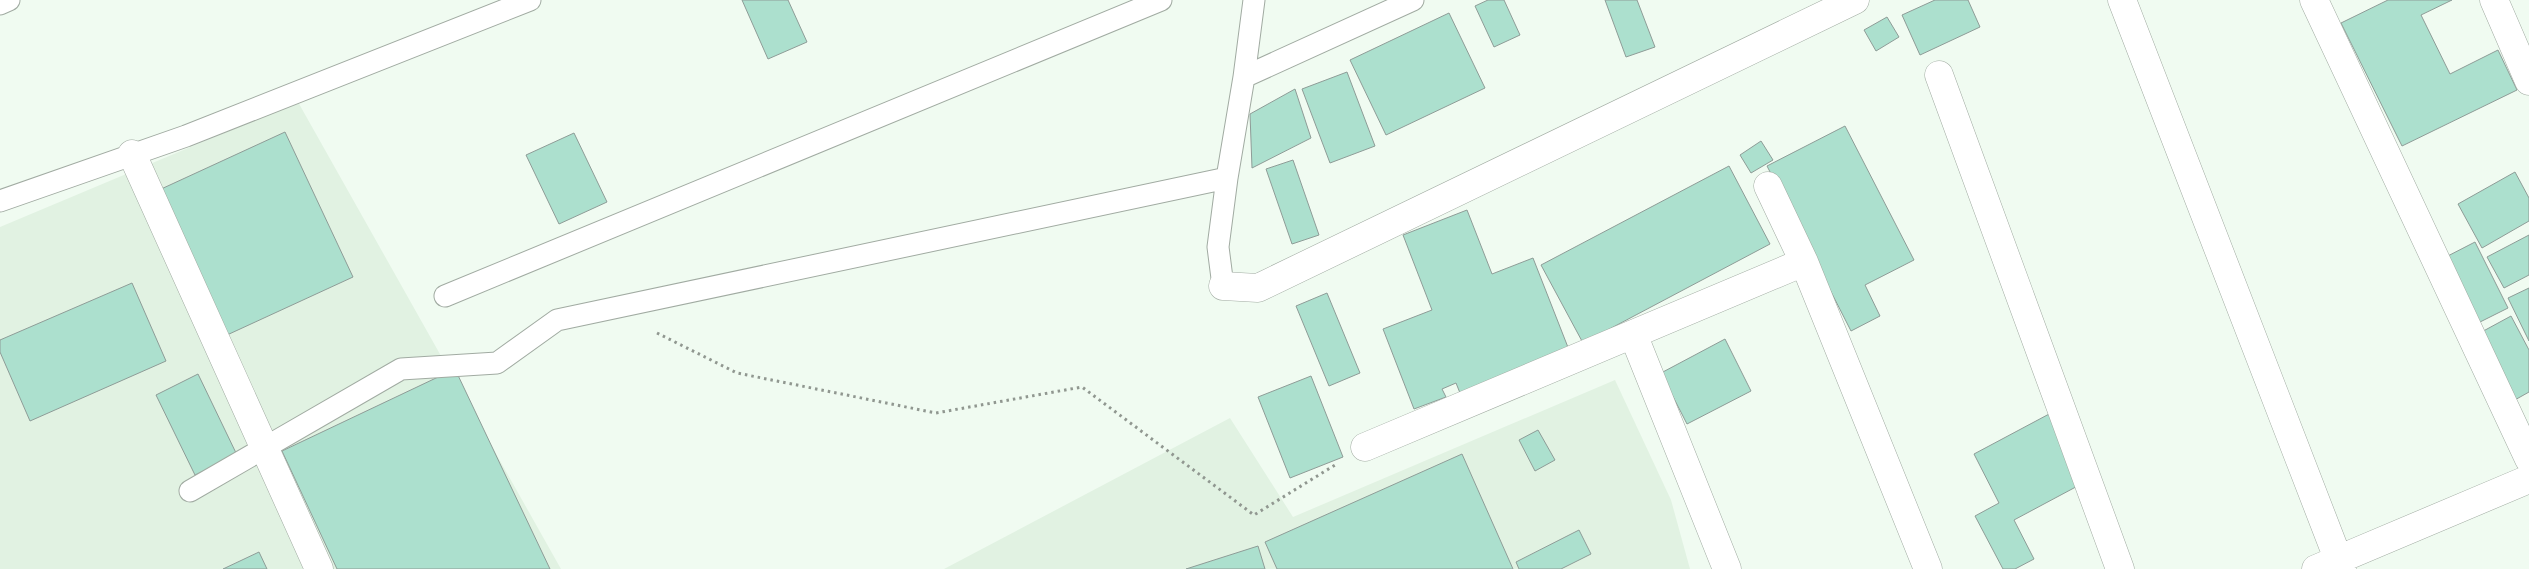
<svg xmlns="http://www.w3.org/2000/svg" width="2529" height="569" font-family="'Titillium Web',sans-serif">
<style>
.built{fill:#e1f2e2}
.building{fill:#ace0ce;stroke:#8e9c97}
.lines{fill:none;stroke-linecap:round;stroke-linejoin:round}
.lane-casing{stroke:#a1aba2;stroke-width:23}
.street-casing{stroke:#a1aba2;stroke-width:29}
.path{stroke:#909790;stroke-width:3;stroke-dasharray:2.5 4;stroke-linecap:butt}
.lane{stroke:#fff;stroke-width:21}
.street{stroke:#fff;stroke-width:28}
</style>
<rect width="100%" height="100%" fill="#f0fbf1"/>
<path class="built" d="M 298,102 L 561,569 L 0,569 L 0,227 Z
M 1615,380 L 1671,500 L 1690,569 L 944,569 L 1230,418 L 1293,517 Z"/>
<path class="building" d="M 742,0 L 788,0 L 807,42 L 768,59 Z
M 1488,0 L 1504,0 L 1520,35 L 1494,47 L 1475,6 Z
M 1605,0 L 1637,0 L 1655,47 L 1626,57 Z
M 1935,0 L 1968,0 L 1980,27 L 1920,55 L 1902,15 Z
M 2388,0 L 2452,0 L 2421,15 L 2450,74 L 2498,50 L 2517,90 L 2402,146 L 2341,23 Z
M 1449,13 L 1485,88 L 1386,135 L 1350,60 Z
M 1887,17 L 1899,37 L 1876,51 L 1864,30 Z
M 1347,72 L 1375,146 L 1330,163 L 1302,89 Z
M 1295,89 L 1311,138 L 1252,168 L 1250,114 Z
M 1845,126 L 1914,260 L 1865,285 L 1880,316 L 1851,331 L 1767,166 Z
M 285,132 L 353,277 L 227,335 L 159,190 Z
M 574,133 L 607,202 L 559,224 L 526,155 Z
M 1761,141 L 1773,160 L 1751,173 L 1740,155 Z
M 1293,160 L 1319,235 L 1292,244 L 1266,169 Z
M 1729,166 L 1770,244 L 1583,343 L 1541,265 Z
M 2515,172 L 2529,198 L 2529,221 L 2482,248 L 2458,204 Z
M 1467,210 L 1492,274 L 1533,258 L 1571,355 L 1462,398 L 1456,383 L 1442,389 L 1446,397 L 1414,409 L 1383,329 L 1432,310 L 1403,235 Z
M 2529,235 L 2529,275 L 2504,288 L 2487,257 Z
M 2475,242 L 2508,308 L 2472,326 L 2440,260 Z
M 132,283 L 166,361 L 30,421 L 0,352 L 0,340 Z
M 2529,288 L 2529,341 L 2508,298 Z
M 1327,293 L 1360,373 L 1329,386 L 1296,306 Z
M 2511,316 L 2529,350 L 2529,392 L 2513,401 L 2476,335 Z
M 1725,339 L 1751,391 L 1687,424 L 1661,373 Z
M 455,369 L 550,569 L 337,569 L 282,451 Z
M 198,374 L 237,455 L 195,475 L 156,395 Z
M 1311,376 L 1343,457 L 1290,478 L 1258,397 Z
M 2051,413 L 2087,481 L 2014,520 L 2034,559 L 2015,569 L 2003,569 L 1975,516 L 1999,503 L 1974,454 Z
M 1538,430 L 1555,460 L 1535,471 L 1519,440 Z
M 1462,454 L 1513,569 L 1277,569 L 1265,542 Z
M 1579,530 L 1591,554 L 1561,569 L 1519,569 L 1516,562 Z
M 1258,546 L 1265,569 L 1186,569 Z
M 259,552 L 267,569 L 223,569 Z"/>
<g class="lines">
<g class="lane-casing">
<path id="lane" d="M 0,4 L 9,0
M 1244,77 L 1413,0
M 0,201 L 186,136 L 530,0
M 1223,286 L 1218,247 L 1227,178
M 445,296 L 1161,0
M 190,491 L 401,369 L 497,363 L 557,320 L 1227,178 L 1244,77 L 1254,0"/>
</g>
<g class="street-casing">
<path id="street" d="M 2122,0 L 2342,569
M 2314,0 L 2529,459
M 2494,0 L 2529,81
M 1939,75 L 2120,569
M 132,154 L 319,569
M 1768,186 L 1804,262
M 1223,286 L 1258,288 L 1855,0
M 1633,334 L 1727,569
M 1365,447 L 1804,262 L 1928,569
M 2316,569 L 2529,479"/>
</g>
<path class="path" d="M 657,333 L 737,373 L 936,413 L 1082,387 L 1254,515 L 1335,465"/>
<use href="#lane" class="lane"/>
<use href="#street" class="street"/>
</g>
</svg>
